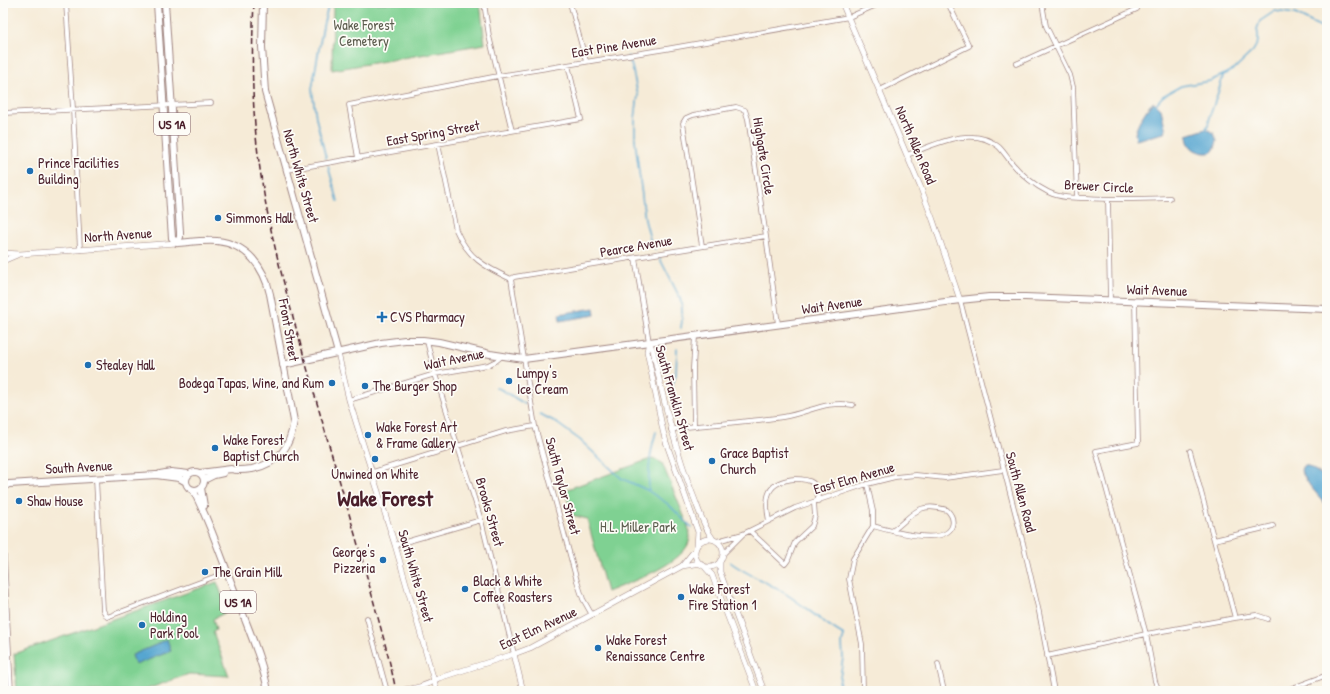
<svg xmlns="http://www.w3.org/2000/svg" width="1330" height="694" font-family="'Patrick Hand',sans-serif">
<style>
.green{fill:#7fd192;stroke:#64785e}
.forest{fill:#67b37c;stroke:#586954}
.water{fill:#56a6d0;stroke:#50627e}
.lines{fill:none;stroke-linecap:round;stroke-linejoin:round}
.stream{stroke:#56a6d0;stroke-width:1.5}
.minor-casing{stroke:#a08581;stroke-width:5.5}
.tertiary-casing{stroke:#a08581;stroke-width:6}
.secondary-casing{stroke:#a08581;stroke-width:8}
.primary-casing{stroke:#a08581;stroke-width:8}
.minor{stroke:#fff;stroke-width:4}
.tertiary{stroke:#fff;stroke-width:5}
.secondary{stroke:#fff;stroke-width:6}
.primary{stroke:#fff;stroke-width:6}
.rail{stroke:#4a1f2b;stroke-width:1.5;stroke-dasharray:6 3;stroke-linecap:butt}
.poi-dot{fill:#1f6fb2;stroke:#fdfcf7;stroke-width:1.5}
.labels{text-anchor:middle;stroke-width:3.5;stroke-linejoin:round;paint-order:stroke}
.shield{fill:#fdfcf7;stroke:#806168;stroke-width:1}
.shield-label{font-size:13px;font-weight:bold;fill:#4a1f2b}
.park-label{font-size:14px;fill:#5d5d4f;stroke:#fdfcf7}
.street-label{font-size:14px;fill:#4a1f2b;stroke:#fdfcf7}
.poi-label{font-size:14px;fill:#4a1f2b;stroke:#fdfcf7;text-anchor:start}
.town-label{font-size:22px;font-weight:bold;fill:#4a1f2b;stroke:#fdfcf7}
</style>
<rect width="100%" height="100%" fill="#fdfcf7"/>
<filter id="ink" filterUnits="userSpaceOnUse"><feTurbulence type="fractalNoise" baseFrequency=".025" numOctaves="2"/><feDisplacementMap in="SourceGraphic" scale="8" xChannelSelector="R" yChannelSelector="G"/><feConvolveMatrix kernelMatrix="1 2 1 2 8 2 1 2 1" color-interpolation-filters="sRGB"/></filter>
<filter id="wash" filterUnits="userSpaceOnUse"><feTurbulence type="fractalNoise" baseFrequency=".012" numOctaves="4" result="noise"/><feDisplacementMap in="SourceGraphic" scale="16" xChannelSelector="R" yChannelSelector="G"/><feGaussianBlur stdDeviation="0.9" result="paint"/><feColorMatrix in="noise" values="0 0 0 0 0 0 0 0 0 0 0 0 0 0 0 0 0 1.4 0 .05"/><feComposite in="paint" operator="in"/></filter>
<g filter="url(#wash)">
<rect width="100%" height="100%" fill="#f6ebd7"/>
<path class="green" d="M 269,3 L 480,3 L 485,44 L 332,70 L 333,6 L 268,5 Z
M 653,458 L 662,463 C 669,479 675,495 682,511 C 685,519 690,529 690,537 C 689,563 627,583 607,592 L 587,519 L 572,515 L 565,490 Z
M 217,582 L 228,611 L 213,619 L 216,630 L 213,632 L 229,676 L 189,674 L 142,691 L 17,691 L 14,654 Z"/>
<path class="forest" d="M 3,628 L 6,684 L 3,687 Z"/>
<path class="water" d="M 1154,102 L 1161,109 L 1166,131 L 1164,133 L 1136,140 C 1136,139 1135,135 1135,134 C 1136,126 1148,105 1154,102 Z
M 1206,129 L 1214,133 L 1217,141 C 1216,144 1215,150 1212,152 C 1210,153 1207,153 1205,153 C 1194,152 1187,146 1187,135 Z
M 594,308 L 595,315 L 560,321 L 559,314 Z
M 1304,465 L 1308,466 L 1327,478 L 1327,506 L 1310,486 L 1301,471 L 1302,467 Z
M 167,639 L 171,651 L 135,665 L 132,655 L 158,644 L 158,643 Z"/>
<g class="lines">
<path class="stream" d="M 628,56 L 632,67 L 638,95 L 635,119 L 635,140 L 645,220 L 650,239 L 655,249
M 1155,105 L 1163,96 L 1181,86 L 1210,81 L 1223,75 L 1234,69 L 1253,51 L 1258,42 L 1258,34 L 1257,29 L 1260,21 L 1275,11 L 1295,14 L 1327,30
M 1205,131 C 1211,121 1209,116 1213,107 C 1217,96 1220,87 1223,76
M 326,158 L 316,118 L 312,89 L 323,26 L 329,3
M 328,166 L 338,201
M 659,257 L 680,298 C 683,309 683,317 681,328
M 496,388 L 500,389 L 525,404
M 670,393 L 676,374 L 677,349
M 540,414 L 554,421 L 580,440 L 621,478 L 647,490 L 668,504 L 691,527
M 647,490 L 649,489 C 648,469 650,451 656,432
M 730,562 C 747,575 768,582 786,594 C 806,607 823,623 844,635 L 842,643 L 843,658 L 838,691"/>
</g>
</g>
<g filter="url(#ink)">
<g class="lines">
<g class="minor-casing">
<path id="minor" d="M 66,3 L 73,109 L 80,250
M 484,3 L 489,36 L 512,131
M 570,3 L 586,61
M 1042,3 L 1046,26 L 1070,75 L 1073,87 L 1077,198
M 1016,64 L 1137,9
M 880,90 L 969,46 L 948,3
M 3,113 L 211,103
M 438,144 L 456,230 C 468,258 485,267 511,279
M 907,155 C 934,145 973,124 999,147 C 1003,151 1007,157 1011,162 C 1021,174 1034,185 1048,192 C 1060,198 1074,198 1087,198 C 1115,200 1142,199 1170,198
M 358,158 L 349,105 L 498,76 L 666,49 L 849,17 L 881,3
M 287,170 L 581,119 L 568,65
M 1108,199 L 1110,301
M 1327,238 L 1327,257
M 702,246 L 683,123 L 686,118 L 693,115 L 736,107 L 745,110 L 748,119 L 766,236 L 778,324
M 635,258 L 649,342
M 511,279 L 535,426 L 577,581 L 583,599 L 592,615
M 511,279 L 514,277 L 766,236
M 960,300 L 1023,543 L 1039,612 L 1054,691
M 1135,302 L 1138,443 L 1096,451 L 1146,634 L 1155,681 L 1159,691
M 427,341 L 435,374 L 481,520 L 514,654
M 349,400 L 435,374 L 488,365 L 496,361 L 502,356
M 694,426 L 693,368 L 695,336
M 671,430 L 679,428 C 713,424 749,422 783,417 C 809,413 825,400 853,405
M 1190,451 L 1235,618
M 373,472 L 506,431 L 535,426
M 96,479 L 103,610 L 107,617 L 227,572
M 769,521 C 764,497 767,481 795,479 C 801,479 808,479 813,483 C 817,488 818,495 818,501
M 873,526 C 887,530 945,547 952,526 C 954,520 951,514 947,510 C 916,501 913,516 892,531
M 750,531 L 785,564 L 788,560 L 795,542 L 812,526 L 815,516 L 814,503
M 3,536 L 11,691
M 1214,540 L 1273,526
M 717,541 L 743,534 L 795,508 L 867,484 L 895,477 L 916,475 L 945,478 L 1003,470
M 395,545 L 481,520
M 723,554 L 743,534
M 367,618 L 387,691
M 1047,656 L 1146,634 L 1235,618 L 1256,615 L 1268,619
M 938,664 L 944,691
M 863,691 L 862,644 L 849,579 L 853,559 L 873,526 L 873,511 L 867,484
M 1284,691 L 1327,675"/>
</g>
<g class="tertiary-casing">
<path id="tertiary" d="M 842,3 L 920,186 L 933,220 L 960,300
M 3,253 L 20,254 L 177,243
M 3,261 L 17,255
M 649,342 L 647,351 L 663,431 L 666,442 L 698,532 L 697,545
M 649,342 L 653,350 C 663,400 675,448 693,495 C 699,510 703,526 713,539
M 338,353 L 349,400 L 395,545 L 437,691
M695 553a14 14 0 1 1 28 0a14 14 0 1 1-28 0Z
M 720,561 L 720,572 L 764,691
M 682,566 L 700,563
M 704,566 L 712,575 L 756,691
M 514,654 L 523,691
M 396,691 C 409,690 427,686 439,678 L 514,654 L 530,648 L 682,566 L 695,550"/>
</g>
<g class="secondary-casing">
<path id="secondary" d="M 263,3 L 262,47 L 265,92 L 338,353
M 283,365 L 381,343 L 405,340 L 423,340 L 439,342 L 490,354 L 524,359 L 960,300 L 989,297 L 1025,297 L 1327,309"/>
</g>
<g class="primary-casing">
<path id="primary" d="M 157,3 L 170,209 L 172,238 L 177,243
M 165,3 L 180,232 L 180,237 L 177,243
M 177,243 C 190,242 204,240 217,241 C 247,244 264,267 270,294 L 294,421 C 290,447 280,463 252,469 C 245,470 237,471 231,469 L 200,473
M186 481a9 9 0 1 1 18 0a9 9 0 1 1-18 0Z
M 160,474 L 171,472 L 189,474
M 204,480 L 214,475 L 223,473
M 3,487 L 9,484 L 156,475 L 179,478 L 186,482
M 201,488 L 204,506
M 193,490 C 211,524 222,560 236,595 C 247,627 262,658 268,691"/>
</g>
<use href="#minor" class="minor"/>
<use href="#tertiary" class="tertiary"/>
<use href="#secondary" class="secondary"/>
<use href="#primary" class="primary"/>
<path class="rail" d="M 254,3 C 251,58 252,115 260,169 C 268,226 283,281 298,335 C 321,420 347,504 370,588 C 379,622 389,656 396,691"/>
</g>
</g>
<g class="poi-dot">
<circle cx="30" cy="171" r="4"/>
<circle cx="218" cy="218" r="4"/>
<path d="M380 311h4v4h4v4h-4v4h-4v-4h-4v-4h4z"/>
<circle cx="88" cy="365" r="4"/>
<circle cx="509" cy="381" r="4"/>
<circle cx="332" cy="383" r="4"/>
<circle cx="365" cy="386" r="4"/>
<circle cx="368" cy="435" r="4"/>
<circle cx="215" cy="448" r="4"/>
<circle cx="375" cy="459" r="4"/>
<circle cx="712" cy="461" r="4"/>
<circle cx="19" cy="501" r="4"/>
<circle cx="383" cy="560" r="4"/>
<circle cx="205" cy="572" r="4"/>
<circle cx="465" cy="589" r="4"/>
<circle cx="681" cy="597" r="4"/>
<circle cx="142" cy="625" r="4"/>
<circle cx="598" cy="648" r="4"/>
</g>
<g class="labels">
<g class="shield">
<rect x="154" y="113" width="36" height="22" rx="3"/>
<rect x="220" y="591" width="36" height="22" rx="3"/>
</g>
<g class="shield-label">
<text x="172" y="129">US 1A</text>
<text x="238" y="607">US 1A</text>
</g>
<g class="park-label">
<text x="364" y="30">Wake Forest<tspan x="364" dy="16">Cemetery</tspan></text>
<text x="638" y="532">H.L. Miller Park</text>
</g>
<g class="street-label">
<text transform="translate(614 46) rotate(-9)" y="5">East Pine Avenue</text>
<text transform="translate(433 133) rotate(-10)" y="5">East Spring Street</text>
<text transform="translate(916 145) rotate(67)" y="5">North Allen Road</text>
<text transform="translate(764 156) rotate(81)" y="5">Highgate Circle</text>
<text transform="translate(301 176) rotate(74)" y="5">North White Street</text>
<text transform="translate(1099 186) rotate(3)" y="5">Brewer Circle</text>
<text transform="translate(118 235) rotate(-4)" y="5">North Avenue</text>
<text transform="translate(636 246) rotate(-10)" y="5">Pearce Avenue</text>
<text transform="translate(1157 290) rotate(2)" y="5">Wait Avenue</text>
<text transform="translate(832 305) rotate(-8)" y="5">Wait Avenue</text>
<text transform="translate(289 330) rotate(80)" y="5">Front Street</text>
<text transform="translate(454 359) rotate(-12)" y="5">Wait Avenue</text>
<text transform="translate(675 398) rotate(74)" y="5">South Franklin Street</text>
<text transform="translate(79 467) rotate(-3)" y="5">South Avenue</text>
<text transform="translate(854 478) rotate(-16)" y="5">East Elm Avenue</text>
<text transform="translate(563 486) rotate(75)" y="5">South Taylor Street</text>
<text transform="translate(1021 492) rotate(75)" y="5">South Allen Road</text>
<text transform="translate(490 512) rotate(74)" y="5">Brooks Street</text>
<text transform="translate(416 576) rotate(74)" y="5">South White Street</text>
<text transform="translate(538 628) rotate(-25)" y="5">East Elm Avenue</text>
</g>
<g class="poi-label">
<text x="38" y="168">Prince Facilities<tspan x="38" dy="16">Building</tspan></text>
<text x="226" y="223">Simmons Hall</text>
<text x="390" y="322">CVS Pharmacy</text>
<text x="96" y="370">Stealey Hall</text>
<text x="517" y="378">Lumpy's<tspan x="517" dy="16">Ice Cream</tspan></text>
<text x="324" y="388" text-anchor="end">Bodega Tapas, Wine, and Rum</text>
<text x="373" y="391">The Burger Shop</text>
<text x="376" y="432">Wake Forest Art<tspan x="376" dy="16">&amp; Frame Gallery</tspan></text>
<text x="223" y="445">Wake Forest<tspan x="223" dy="16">Baptist Church</tspan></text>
<text x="720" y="458">Grace Baptist<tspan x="720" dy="16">Church</tspan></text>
<text x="375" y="479" text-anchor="middle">Unwined on White</text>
<text x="27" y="506">Shaw House</text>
<text x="375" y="557" text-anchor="end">George's<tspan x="375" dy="16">Pizzeria</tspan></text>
<text x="213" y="577">The Grain Mill</text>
<text x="473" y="586">Black &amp; White<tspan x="473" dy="16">Coffee Roasters</tspan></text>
<text x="689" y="594">Wake Forest<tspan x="689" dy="16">Fire Station 1</tspan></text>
<text x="150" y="622">Holding<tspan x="150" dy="16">Park Pool</tspan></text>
<text x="606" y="645">Wake Forest<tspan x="606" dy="16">Renaissance Centre</tspan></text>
</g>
<g class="town-label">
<text x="385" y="506">Wake Forest</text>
</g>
</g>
<rect width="1330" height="694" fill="none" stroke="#fdfcf7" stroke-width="16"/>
</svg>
